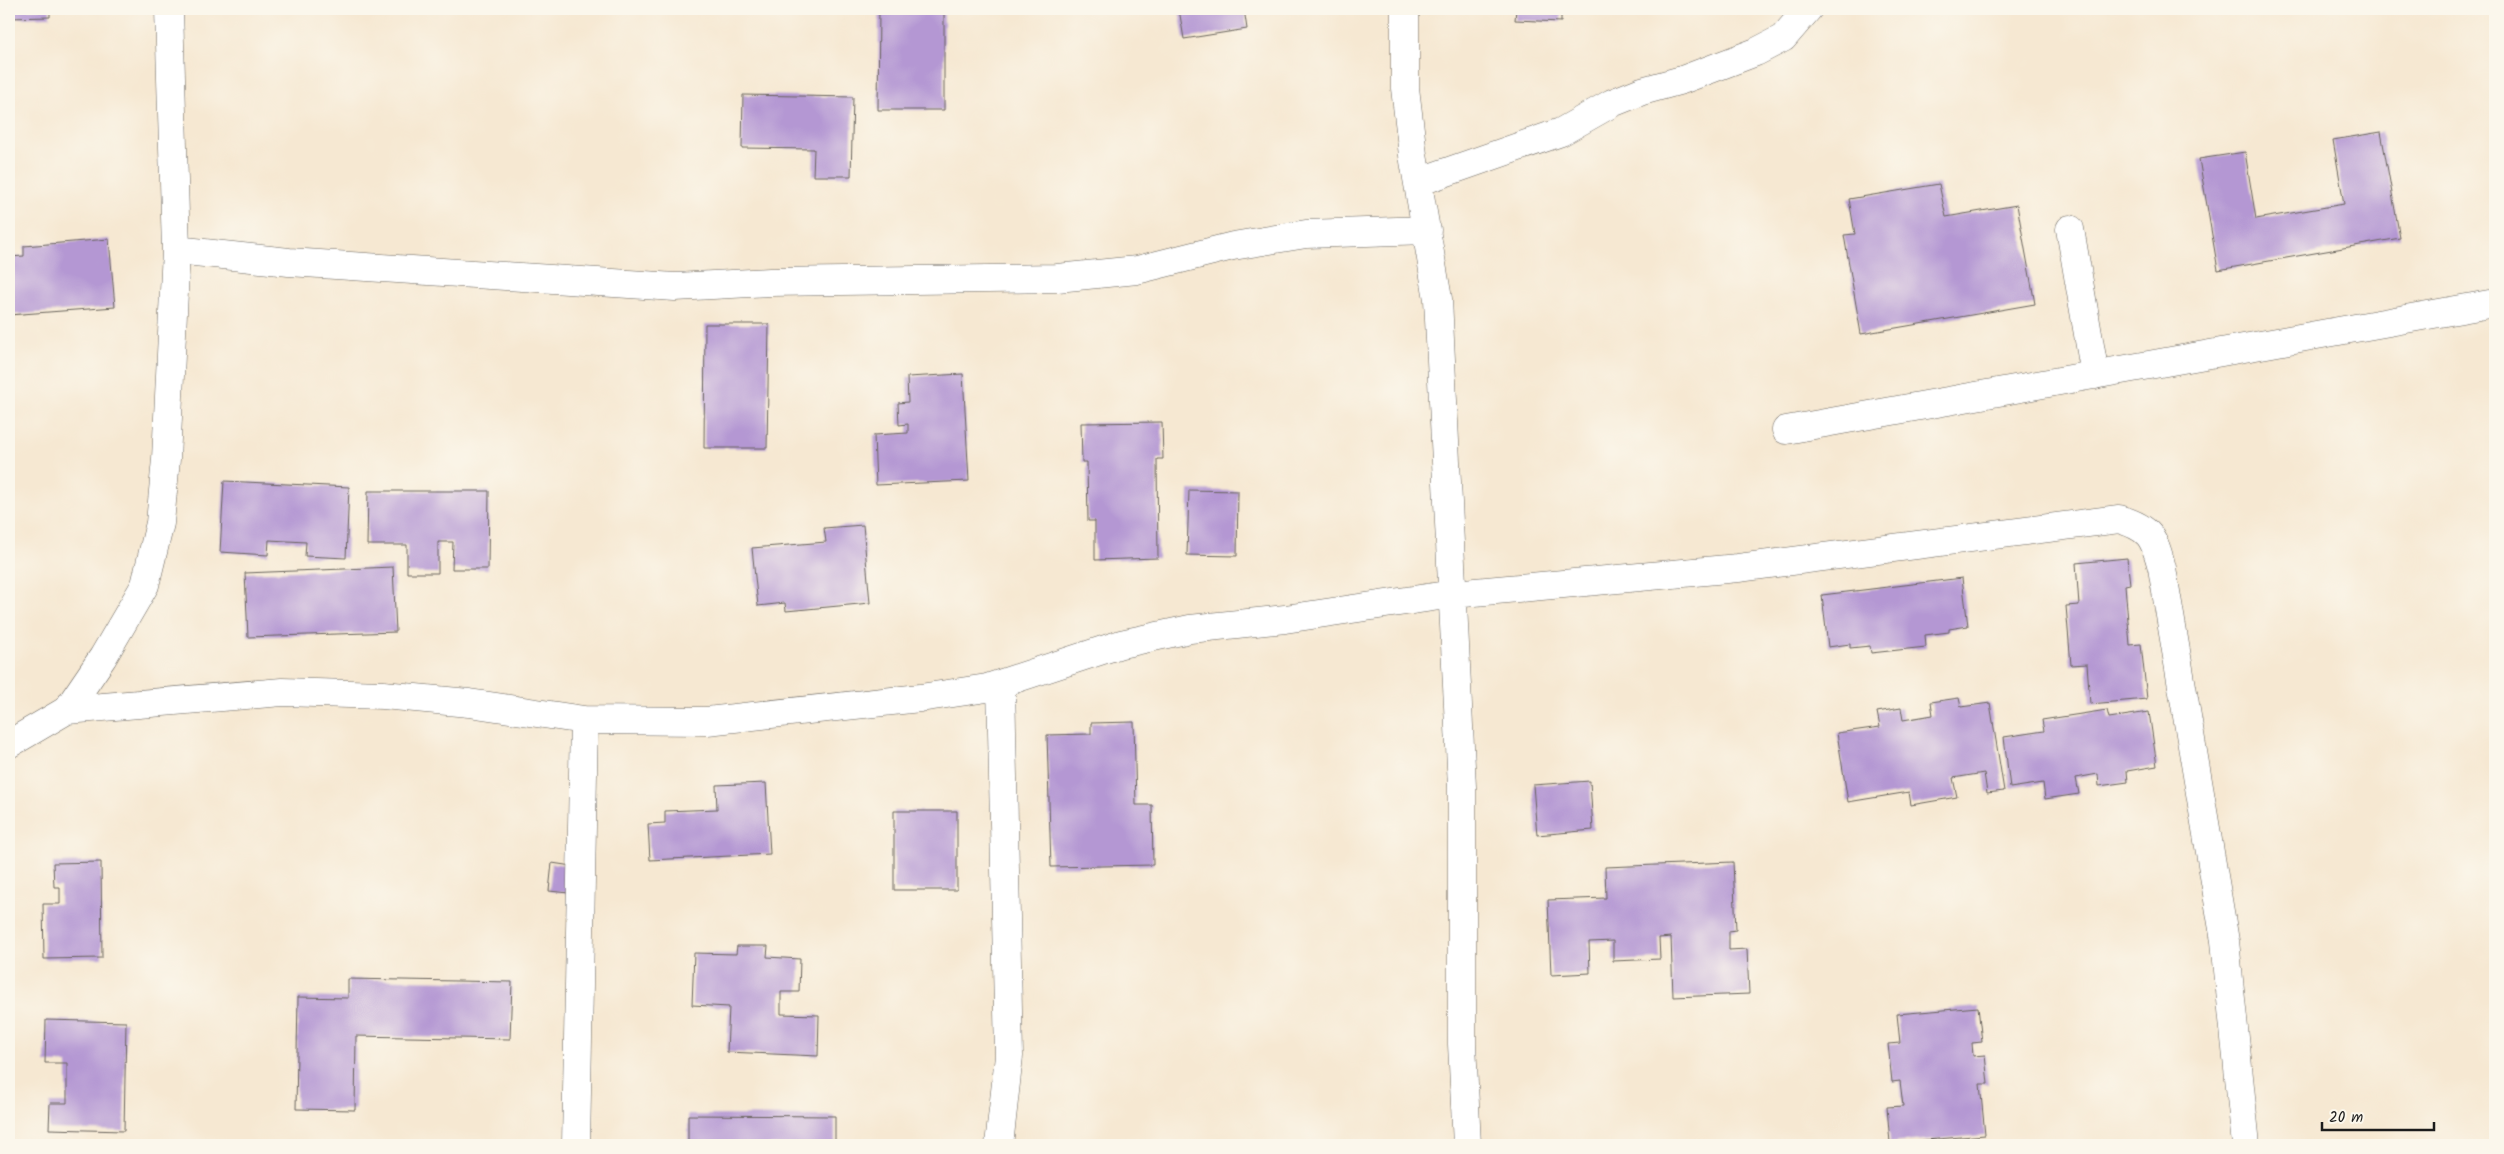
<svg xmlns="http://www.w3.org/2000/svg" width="2504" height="1154" font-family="Kalam,sans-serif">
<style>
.building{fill:#b497d3}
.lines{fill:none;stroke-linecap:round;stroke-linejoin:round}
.minor-casing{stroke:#68635c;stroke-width:29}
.minor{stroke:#fff;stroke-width:28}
</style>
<rect width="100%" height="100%" fill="#fbf7ec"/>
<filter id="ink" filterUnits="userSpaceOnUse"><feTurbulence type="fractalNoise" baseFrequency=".02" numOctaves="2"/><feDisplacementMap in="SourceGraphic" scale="10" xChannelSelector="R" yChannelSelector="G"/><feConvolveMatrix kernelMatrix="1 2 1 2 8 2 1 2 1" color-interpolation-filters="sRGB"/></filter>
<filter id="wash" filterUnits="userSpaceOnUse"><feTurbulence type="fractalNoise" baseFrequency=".0096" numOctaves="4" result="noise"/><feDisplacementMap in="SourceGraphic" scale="20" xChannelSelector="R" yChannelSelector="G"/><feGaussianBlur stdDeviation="1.12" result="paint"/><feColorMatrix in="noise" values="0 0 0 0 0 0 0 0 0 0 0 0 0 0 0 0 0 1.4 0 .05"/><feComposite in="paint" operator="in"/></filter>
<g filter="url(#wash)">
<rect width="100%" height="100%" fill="#f6e8d2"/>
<g id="blocks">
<path class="building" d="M 9,9 L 50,9 L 50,17 L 9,18 Z
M 879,9 L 944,9 L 944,110 L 878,110 Z
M 1179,9 L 1244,9 L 1247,29 L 1184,39 Z
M 1516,9 L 1561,9 L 1561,22 L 1515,20 Z
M 743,95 L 853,97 L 851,176 L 813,176 L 814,149 L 742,148 Z
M 2381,132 L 2400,238 L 2218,270 L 2199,159 L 2245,152 L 2256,219 L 2344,204 L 2333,140 Z
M 1939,184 L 1946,217 L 2017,205 L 2035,304 L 1861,334 L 1844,235 L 1855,234 L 1849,199 Z
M 109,239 L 115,307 L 9,315 L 9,257 L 24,256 L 24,246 Z
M 705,324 L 769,324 L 767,448 L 704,448 Z
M 963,374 L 969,481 L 876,485 L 874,435 L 908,433 L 908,424 L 899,425 L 898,403 L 908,402 L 907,377 Z
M 1162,422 L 1163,459 L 1157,459 L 1158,558 L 1095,560 L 1095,521 L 1088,521 L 1087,462 L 1082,462 L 1081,423 Z
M 224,481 L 349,487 L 346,558 L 305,556 L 306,542 L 269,540 L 268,555 L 220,552 Z
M 1189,490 L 1238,491 L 1237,556 L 1187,555 Z
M 368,491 L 489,491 L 488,569 L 452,569 L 453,542 L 438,542 L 438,573 L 407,573 L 407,545 L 367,545 Z
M 863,525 L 870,603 L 786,611 L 785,603 L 758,606 L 752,548 L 826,542 L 824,528 Z
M 2127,558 L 2130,584 L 2125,585 L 2130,645 L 2141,644 L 2147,699 L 2090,704 L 2087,664 L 2071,665 L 2066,606 L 2079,605 L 2076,563 Z
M 393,567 L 396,632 L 248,637 L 245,573 Z
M 1962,578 L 1968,626 L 1949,629 L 1949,632 L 1925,635 L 1926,647 L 1871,653 L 1870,646 L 1850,648 L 1850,644 L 1828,647 L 1822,595 Z
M 1959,698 L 1961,707 L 1990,703 L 2004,791 L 1987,793 L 1984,773 L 1953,778 L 1957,797 L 1911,805 L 1909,792 L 1848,802 L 1837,733 L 1880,727 L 1877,712 L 1901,708 L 1903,720 L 1933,715 L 1931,702 Z
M 2107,710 L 2109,718 L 2149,712 L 2157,766 L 2127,771 L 2128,782 L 2099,786 L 2098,774 L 2076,778 L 2079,794 L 2045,799 L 2043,783 L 2010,788 L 2004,737 L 2044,731 L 2042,720 Z
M 1134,722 L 1136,805 L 1152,805 L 1153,865 L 1051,867 L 1047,735 L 1091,734 L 1091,723 Z
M 1590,781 L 1593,830 L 1537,835 L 1533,785 Z
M 766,783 L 770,854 L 650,860 L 648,824 L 665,823 L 665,811 L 717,809 L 716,785 Z
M 894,811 L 957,811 L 957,890 L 894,890 Z
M 101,862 L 102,958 L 44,959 L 43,904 L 60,904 L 60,887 L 54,887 L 53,863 Z
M 1733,862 L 1736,930 L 1729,931 L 1729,950 L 1747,949 L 1749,994 L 1673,997 L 1671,937 L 1659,938 L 1660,959 L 1613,961 L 1613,941 L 1589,942 L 1590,973 L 1551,975 L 1548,900 L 1606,898 L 1605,867 Z
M 552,863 L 572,866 L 569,893 L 549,891 Z
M 737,946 L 768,946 L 767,957 L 800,959 L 799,992 L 781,992 L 781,1014 L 819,1015 L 818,1056 L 727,1052 L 729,1007 L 692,1005 L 694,953 L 736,954 Z
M 348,979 L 512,982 L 510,1039 L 356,1036 L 355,1110 L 296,1109 L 298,997 L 348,998 Z
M 1978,1007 L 1982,1042 L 1972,1043 L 1973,1056 L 1985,1055 L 1988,1084 L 1980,1084 L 1985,1135 L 1890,1143 L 1887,1107 L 1903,1106 L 1900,1081 L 1892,1082 L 1888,1044 L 1900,1043 L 1897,1014 Z
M 46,1020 L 126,1022 L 124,1131 L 49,1129 L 50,1103 L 67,1103 L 67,1063 L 45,1063 Z
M 688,1115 L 835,1116 L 835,1145 L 688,1145 Z"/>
</g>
</g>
<g filter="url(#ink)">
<use href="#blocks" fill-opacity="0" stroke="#68635c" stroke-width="1"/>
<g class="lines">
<g class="minor-casing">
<path id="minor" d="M 1405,9 L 1405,88 L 1413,155 L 1438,299 L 1462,787 L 1462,1044 L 1467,1145
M 1418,182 L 1561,132 L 1612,103 L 1642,91 L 1682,80 L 1756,52 L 1783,38 L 1808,9
M 2070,229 L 2095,375
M 176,250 L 289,262 L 675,287 L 770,282 L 1057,278 L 1137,270 L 1233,246 L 1306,234 L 1427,230
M 1786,430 L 2495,303
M 67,710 L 282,692 L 383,695 L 469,703 L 584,720 L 707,721 L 920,698 L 987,688 L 1121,644 L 1190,629 L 1285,619 L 1453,594 L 1738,568 L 2119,519 C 2150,528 2154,537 2162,568 L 2225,941 L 2246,1145
M 9,744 L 67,710 L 103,657 L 145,585 L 160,523 L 166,459 L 176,250 L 169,9
M 576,1145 L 584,720
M 999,1145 L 1009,1056 L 1001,684"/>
</g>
<use href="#minor" class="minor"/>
</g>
</g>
<rect width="2504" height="1154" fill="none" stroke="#fbf7ec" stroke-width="30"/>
<path d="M2322 1122v8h112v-8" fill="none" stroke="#1c1c1c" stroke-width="2.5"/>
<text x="2329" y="1122" font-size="15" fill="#1c1c1c" stroke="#fbf7ec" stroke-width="4" paint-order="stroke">20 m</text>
</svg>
